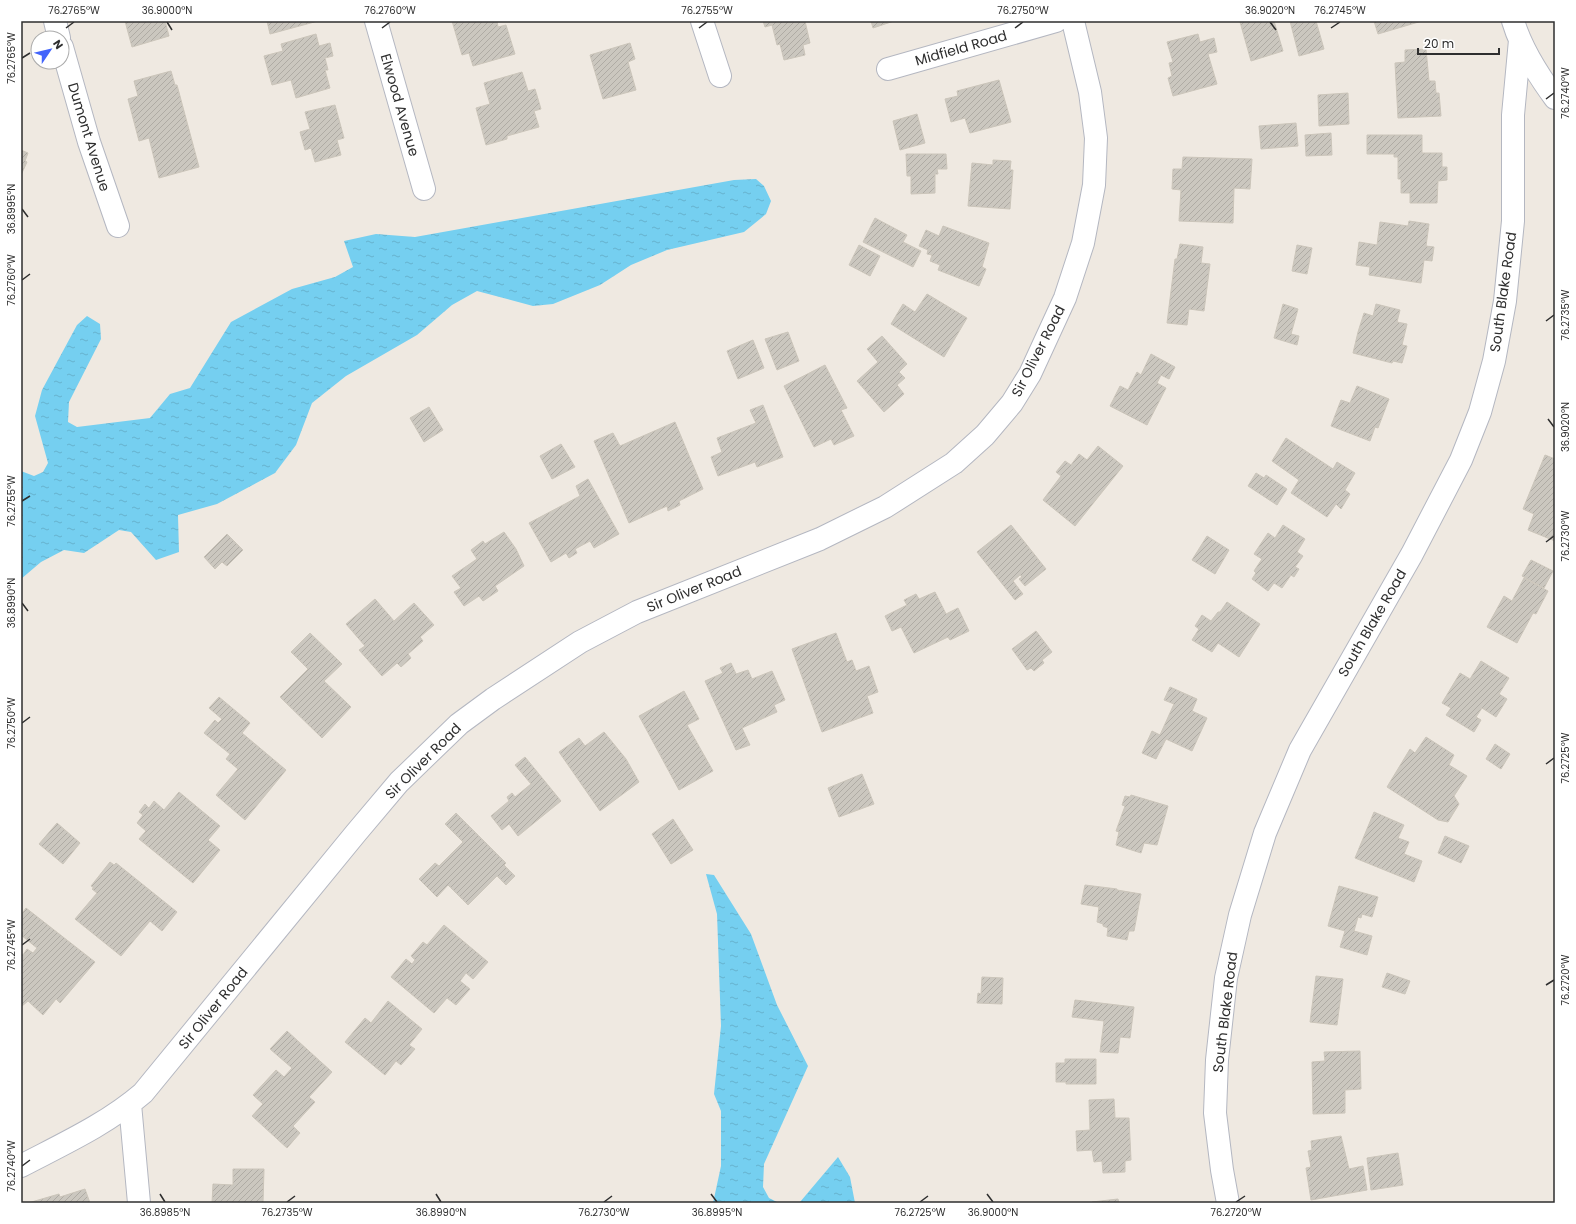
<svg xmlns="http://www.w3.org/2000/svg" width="1576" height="1224" font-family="Poppins,sans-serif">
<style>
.water{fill:url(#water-ripples)}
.building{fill:url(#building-hatch);stroke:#cbc5ba}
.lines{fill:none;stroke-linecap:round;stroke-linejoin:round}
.minor-casing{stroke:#b4b7c1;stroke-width:24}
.minor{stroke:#fff;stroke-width:22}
.ticks{fill:none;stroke:#2e2e2e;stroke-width:1.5}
.labels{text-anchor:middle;stroke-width:3.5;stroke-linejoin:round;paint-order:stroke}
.street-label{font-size:14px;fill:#2e2e2e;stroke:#fff}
.neatline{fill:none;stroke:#2e2e2e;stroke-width:1.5}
.ticks-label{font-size:10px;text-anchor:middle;fill:#2e2e2e}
</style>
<defs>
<pattern id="water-ripples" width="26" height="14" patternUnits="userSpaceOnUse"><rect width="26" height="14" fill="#75cff0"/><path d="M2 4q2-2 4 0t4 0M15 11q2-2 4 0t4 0" fill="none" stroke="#66b2ce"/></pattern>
<pattern id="building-hatch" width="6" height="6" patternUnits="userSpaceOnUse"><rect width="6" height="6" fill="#cbc7bf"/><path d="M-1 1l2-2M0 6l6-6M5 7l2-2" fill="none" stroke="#afaba4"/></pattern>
</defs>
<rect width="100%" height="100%" fill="#efe9e1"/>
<path class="water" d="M 756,179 L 764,186 L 771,201 L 766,214 L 744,232 L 667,250 L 631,265 L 600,285 L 553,304 L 533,306 L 477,291 L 452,305 L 417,335 L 346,376 L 312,403 L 296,445 L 275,473 L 217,504 L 178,515 L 179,552 L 156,560 L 131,532 L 119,530 L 84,553 L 64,550 L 41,562 L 21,579 L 21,471 L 34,476 L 43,472 L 48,463 L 35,416 L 42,390 L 77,325 L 87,316 L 100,324 L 101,339 L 69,402 L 68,422 L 77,427 L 150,418 L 170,394 L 190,388 L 231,322 L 292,289 L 335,277 L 353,267 L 344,241 L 376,234 L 415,237 L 734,180 Z
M 706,874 L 714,875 L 751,934 L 777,1005 L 808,1066 L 764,1164 L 763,1187 L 769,1198 L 779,1203 L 713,1203 L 721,1166 L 721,1111 L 714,1094 L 721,1026 L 717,914 Z
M 838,1157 L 850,1177 L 855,1203 L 790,1203 L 800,1202 Z"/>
<path class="building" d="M 125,21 L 165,21 L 169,36 L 132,47 Z
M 267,21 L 318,21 L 270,34 Z
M 452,21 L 497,21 L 498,27 L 506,25 L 515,54 L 473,66 L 469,53 L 462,55 Z
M 763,21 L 805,21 L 810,43 L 803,45 L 805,55 L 784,60 L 780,44 L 777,45 L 772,25 L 765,27 Z
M 871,21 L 894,21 L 873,28 Z
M 1244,21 L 1274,21 L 1283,51 L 1251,61 L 1240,22 Z
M 1290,21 L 1316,21 L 1324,49 L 1299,56 Z
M 1374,21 L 1422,21 L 1378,34 Z
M 316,34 L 319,46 L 330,43 L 333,56 L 325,58 L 328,70 L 325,70 L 330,88 L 296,98 L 291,80 L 272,85 L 264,56 L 283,51 L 281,44 Z
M 1198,34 L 1200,42 L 1214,38 L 1217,52 L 1208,54 L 1217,84 L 1173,96 L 1168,78 L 1172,76 L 1169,63 L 1173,62 L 1167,42 Z
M 630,43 L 635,59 L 628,62 L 636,90 L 603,99 L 590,55 Z
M 1426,49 L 1429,81 L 1435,81 L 1436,93 L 1439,93 L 1441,116 L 1398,118 L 1395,63 L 1405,62 L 1405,50 Z
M 171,71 L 175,85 L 177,85 L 199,167 L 159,178 L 149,138 L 139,141 L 128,99 L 138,96 L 134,81 Z
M 522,72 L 528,91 L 535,89 L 541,109 L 534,111 L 539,127 L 507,136 L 507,139 L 486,145 L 476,108 L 490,104 L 484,83 Z
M 999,80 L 1011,122 L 970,133 L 965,118 L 951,122 L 945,99 L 958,96 L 957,91 Z
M 1348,93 L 1349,124 L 1319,126 L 1318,95 Z
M 335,105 L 344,138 L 337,140 L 341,155 L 315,162 L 311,148 L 305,150 L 300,132 L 310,129 L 305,112 Z
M 917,114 L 925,143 L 900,150 L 893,121 Z
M 1296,123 L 1298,146 L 1261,149 L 1259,126 Z
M 1331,133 L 1332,155 L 1306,156 L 1305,135 Z
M 1367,135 L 1422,135 L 1422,153 L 1442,153 L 1442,167 L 1447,167 L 1447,180 L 1438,181 L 1437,203 L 1410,203 L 1410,193 L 1401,193 L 1401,179 L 1398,179 L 1398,157 L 1394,157 L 1394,154 L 1367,154 Z
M 21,150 L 28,153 L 25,161 L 27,162 L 21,175 Z
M 906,154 L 946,154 L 947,169 L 937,169 L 938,174 L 935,174 L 935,193 L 911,194 L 911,176 L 907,176 Z
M 1183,157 L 1252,159 L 1250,189 L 1234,188 L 1233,223 L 1179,221 L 1181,190 L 1172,189 L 1173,169 L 1182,169 Z
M 993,160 L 1011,161 L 1010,170 L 1013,170 L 1010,209 L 968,206 L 972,163 L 993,165 Z
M 875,218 L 907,235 L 903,242 L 921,251 L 913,267 L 863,242 Z
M 1409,221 L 1429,224 L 1426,246 L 1434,247 L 1432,261 L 1424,260 L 1421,283 L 1369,275 L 1370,267 L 1356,265 L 1359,242 L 1377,245 L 1380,222 L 1408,226 Z
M 943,226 L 989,243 L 982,267 L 986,269 L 979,286 L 938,270 L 940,265 L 930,261 L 932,255 L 927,254 L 928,250 L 919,246 L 926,230 L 939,236 Z
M 1180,244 L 1203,247 L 1201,263 L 1210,264 L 1204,311 L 1189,309 L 1187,325 L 1167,323 L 1175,259 L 1177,259 Z
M 859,245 L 880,256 L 870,276 L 849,265 Z
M 1297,245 L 1312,248 L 1307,274 L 1292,271 Z
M 927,294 L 967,318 L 944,357 L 891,324 L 903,304 L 915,312 Z
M 1283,304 L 1298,309 L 1291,334 L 1299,336 L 1297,345 L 1274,338 Z
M 1376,304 L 1400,310 L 1397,322 L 1407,324 L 1402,345 L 1407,346 L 1402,363 L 1393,361 L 1392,363 L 1353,353 L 1358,332 L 1364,313 L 1373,316 Z
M 788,332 L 799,361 L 777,370 L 765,339 Z
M 882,336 L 907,364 L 899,372 L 905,378 L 897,385 L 904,394 L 884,412 L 857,381 L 878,362 L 867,349 Z
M 753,340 L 764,368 L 738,379 L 727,351 Z
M 1151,354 L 1175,367 L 1169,379 L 1161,375 L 1157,383 L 1166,388 L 1147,425 L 1110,406 L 1120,386 L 1128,390 L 1137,372 L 1141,375 Z
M 825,365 L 847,408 L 841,410 L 854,436 L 834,445 L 831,439 L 814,447 L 784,386 Z
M 1357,386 L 1389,399 L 1378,428 L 1375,427 L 1370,441 L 1331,426 L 1341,400 L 1350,403 Z
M 763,405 L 783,457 L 757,467 L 755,462 L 718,476 L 711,457 L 722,452 L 717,438 L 756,423 L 750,410 Z
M 429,407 L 443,430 L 424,442 L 410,418 Z
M 675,422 L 703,489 L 679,501 L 680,505 L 668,511 L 667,506 L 629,523 L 594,441 L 613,433 L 620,446 Z
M 1286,438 L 1333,469 L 1337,462 L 1355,473 L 1345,490 L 1350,494 L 1341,509 L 1336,504 L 1327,517 L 1291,493 L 1299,480 L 1272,461 Z
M 561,444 L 575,467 L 552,479 L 540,456 Z
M 1098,446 L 1123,466 L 1075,526 L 1043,500 L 1061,476 L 1056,472 L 1065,461 L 1071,465 L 1079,454 L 1087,460 Z
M 1545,455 L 1555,459 L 1555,541 L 1528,530 L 1534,514 L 1523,509 Z
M 1256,473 L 1264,478 L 1266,475 L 1287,489 L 1277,505 L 1248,486 Z
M 588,479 L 619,534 L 594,548 L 590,541 L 575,549 L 577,553 L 569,558 L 566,553 L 551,562 L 529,523 L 580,496 L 576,486 Z
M 1011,525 L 1046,569 L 1025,586 L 1019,579 L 1022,577 L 1020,575 L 1013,581 L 1023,594 L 1015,600 L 977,552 Z
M 1283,525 L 1305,539 L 1297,552 L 1303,556 L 1295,567 L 1299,569 L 1294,577 L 1291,575 L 1282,588 L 1274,583 L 1268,591 L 1252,579 L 1256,573 L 1254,571 L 1262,559 L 1254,554 L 1268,533 L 1275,538 Z
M 504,532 L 516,549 L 524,566 L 495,586 L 498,591 L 483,601 L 479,596 L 464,606 L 454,592 L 461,588 L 452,576 L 477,559 L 471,550 L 483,541 L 485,544 Z
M 227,534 L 243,550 L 227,566 L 222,562 L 215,569 L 204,557 Z
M 1207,536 L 1229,550 L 1215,574 L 1192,560 Z
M 1531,560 L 1553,571 L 1544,588 L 1522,576 Z
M 1524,578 L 1548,591 L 1536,614 L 1533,613 L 1517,643 L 1487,627 L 1504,596 L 1512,601 Z
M 935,592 L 946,614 L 958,608 L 969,631 L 950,640 L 948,637 L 914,653 L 901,627 L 892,631 L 885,616 L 907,605 L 904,600 L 916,594 L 919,599 Z
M 375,599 L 394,621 L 414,603 L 434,625 L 420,637 L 423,641 L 408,654 L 411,658 L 401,667 L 397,663 L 382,676 L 359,650 L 365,646 L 346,624 Z
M 1227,602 L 1260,624 L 1239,657 L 1218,643 L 1212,652 L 1192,640 L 1199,629 L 1195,626 L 1202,615 L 1211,621 L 1218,612 L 1220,612 Z
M 1036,631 L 1052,652 L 1042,660 L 1044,663 L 1034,671 L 1031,668 L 1027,670 L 1012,649 Z
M 310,633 L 342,664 L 324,681 L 351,707 L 322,738 L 280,697 L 308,669 L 291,652 Z
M 836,633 L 847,662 L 852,660 L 856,671 L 869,666 L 878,692 L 867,696 L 873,713 L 822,732 L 792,649 Z
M 1481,661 L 1509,678 L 1499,694 L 1507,699 L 1496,717 L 1482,708 L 1476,717 L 1481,720 L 1474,732 L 1446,715 L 1451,708 L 1442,703 L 1460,673 L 1470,679 Z
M 731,663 L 736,674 L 748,670 L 752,679 L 772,671 L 785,700 L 774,705 L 777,712 L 742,728 L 750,745 L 736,750 L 705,681 L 723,673 L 720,668 Z
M 1170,687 L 1197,699 L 1192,711 L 1207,718 L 1192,751 L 1166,739 L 1156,759 L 1142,753 L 1152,731 L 1160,735 L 1174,704 L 1164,700 Z
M 684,691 L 699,719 L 687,725 L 713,771 L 679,790 L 639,716 Z
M 219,697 L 250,723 L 242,733 L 286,770 L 245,820 L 216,795 L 238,769 L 226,759 L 230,754 L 204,733 L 215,720 L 218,723 L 222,719 L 209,708 Z
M 604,732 L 626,759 L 639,782 L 600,811 L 559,752 L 579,738 L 585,746 Z
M 1426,737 L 1454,755 L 1449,765 L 1467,776 L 1454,796 L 1459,804 L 1448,822 L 1438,820 L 1387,787 L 1410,749 L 1415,753 Z
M 1495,744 L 1510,754 L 1501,769 L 1486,759 Z
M 525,757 L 561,801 L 518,836 L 509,824 L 502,830 L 491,816 L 509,801 L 507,797 L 512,793 L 515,797 L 531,784 L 515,765 Z
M 862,774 L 874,804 L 839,817 L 828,788 Z
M 179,792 L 220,826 L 208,840 L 220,850 L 193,883 L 139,839 L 146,831 L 137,823 L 143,815 L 139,812 L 145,804 L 149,808 L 154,801 L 164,810 Z
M 1131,795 L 1168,806 L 1157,845 L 1144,843 L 1141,853 L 1116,845 L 1119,832 L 1116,831 L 1125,806 L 1122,805 L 1125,796 L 1130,797 Z
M 1374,812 L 1404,825 L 1398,838 L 1409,842 L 1404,854 L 1422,861 L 1414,882 L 1355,858 Z
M 456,813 L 506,863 L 504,865 L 515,876 L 506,885 L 497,876 L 468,905 L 448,885 L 437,897 L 419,879 L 435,863 L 439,866 L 463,842 L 445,824 Z
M 673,819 L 693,850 L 671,864 L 652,834 Z
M 57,823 L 80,843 L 63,864 L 39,844 Z
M 1445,836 L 1469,846 L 1461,863 L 1438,853 Z
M 110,862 L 114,865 L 116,863 L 177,912 L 162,931 L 150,921 L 121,956 L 75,919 L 97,893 L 92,889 L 94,888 L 91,886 Z
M 1085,885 L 1117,889 L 1117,890 L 1141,894 L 1134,931 L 1129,931 L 1127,940 L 1107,936 L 1108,928 L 1103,926 L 1103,924 L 1097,922 L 1099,907 L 1081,904 Z
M 1339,886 L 1378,897 L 1372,917 L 1362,914 L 1361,918 L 1358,917 L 1354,931 L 1372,936 L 1367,955 L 1340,947 L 1345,931 L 1328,926 Z
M 26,908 L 95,962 L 60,1003 L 56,999 L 43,1015 L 28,1001 L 22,1006 L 21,1005 L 21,953 L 23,955 L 27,949 L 33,953 L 37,948 L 21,935 L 24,930 L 21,927 L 21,915 Z
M 444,925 L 488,962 L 473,979 L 466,973 L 460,981 L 470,989 L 456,1005 L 447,998 L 434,1013 L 391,977 L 406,959 L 412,964 L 415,960 L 411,956 L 423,942 L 427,945 Z
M 1387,973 L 1410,981 L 1405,994 L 1382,987 Z
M 1316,976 L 1343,979 L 1337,1025 L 1310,1022 Z
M 982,977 L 1003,978 L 1002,1004 L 977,1003 L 978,993 L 981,994 Z
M 1075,1000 L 1134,1007 L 1130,1038 L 1120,1037 L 1118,1053 L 1100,1052 L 1104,1021 L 1072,1017 Z
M 388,1001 L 422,1029 L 409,1045 L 415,1049 L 401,1065 L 396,1061 L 385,1075 L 345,1042 L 365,1018 L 371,1023 Z
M 287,1031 L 332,1072 L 309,1097 L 315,1102 L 293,1126 L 300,1133 L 287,1148 L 252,1116 L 263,1104 L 253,1095 L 276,1070 L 284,1077 L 292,1068 L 270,1049 Z
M 1360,1051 L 1361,1089 L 1345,1090 L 1345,1113 L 1313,1114 L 1312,1062 L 1325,1061 L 1324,1052 Z
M 1065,1059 L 1096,1059 L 1096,1084 L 1066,1084 L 1066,1082 L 1056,1082 L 1056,1063 L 1065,1063 Z
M 1114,1099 L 1115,1118 L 1129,1118 L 1131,1160 L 1125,1161 L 1125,1172 L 1103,1173 L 1102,1161 L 1094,1162 L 1092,1150 L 1077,1151 L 1076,1131 L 1090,1130 L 1089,1100 Z
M 1341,1136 L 1349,1169 L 1363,1166 L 1367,1190 L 1311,1200 L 1306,1168 L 1311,1167 L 1308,1151 L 1312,1150 L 1311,1141 Z
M 1398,1153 L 1403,1185 L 1371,1190 L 1367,1158 Z
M 233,1169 L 264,1169 L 263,1203 L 212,1203 L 213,1184 L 233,1185 Z
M 85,1189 L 90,1203 L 28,1203 L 59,1194 L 60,1197 Z
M 1118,1199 L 1119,1203 L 1093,1203 L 1092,1202 Z"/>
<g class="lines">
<g class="minor-casing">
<path id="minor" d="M 55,21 L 59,38
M 376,21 L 424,189
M 702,21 L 720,76
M 1513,21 C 1521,48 1538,75 1555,98
M 62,47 L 89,142 L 118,226
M 888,69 L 1056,21
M 130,1104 L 139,1203
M 21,1166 C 63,1144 107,1124 143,1093 L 356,833 L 399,782 L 459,724 L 493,699 L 580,642 L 637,612 L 820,539 L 885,507 L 954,463 L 985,435 L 1012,403 L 1030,374 L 1065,298 L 1083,243 L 1094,185 L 1096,138 L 1090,92 L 1073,21
M 1228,1203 L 1222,1170 L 1215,1113 L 1217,1060 L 1226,978 L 1240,915 L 1265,833 L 1300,750 L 1412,554 L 1461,460 L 1480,412 L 1494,361 L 1505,301 L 1513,221 L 1513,115 L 1520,40"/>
</g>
<use href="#minor" class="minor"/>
</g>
<path class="ticks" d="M 167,22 L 172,30M 1270,22 L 1276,30M 66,28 L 74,22M 382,28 L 390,22M 699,28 L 707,22M 1015,28 L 1023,22M 1331,28 L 1340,22M 22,58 L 30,53M 1546,99 L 1554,93M 22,209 L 28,217M 22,280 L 30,274M 1546,321 L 1554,315M 1548,419 L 1554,427M 22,501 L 30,496M 1546,542 L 1554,536M 22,603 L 28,611M 22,723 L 30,717M 1546,764 L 1554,758M 22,945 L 30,939M 1546,985 L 1554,980M 22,1166 L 30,1160M 160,1194 L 165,1202M 436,1194 L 441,1202M 711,1194 L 717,1202M 987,1194 L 993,1202M 287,1202 L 295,1196M 604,1202 L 612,1196M 920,1202 L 928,1196M 1236,1202 L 1245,1196"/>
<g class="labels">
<g class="street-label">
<text transform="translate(961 48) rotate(-16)" y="5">Midfield Road</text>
<text transform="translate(400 105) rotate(74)" y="5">Elwood Avenue</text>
<text transform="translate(89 137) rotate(73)" y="5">Dumont Avenue</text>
<text transform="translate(1503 292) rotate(-82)" y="5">South Blake Road</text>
<text transform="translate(1038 351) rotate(-63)" y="5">Sir Oliver Road</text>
<text transform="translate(694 589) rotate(-22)" y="5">Sir Oliver Road</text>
<text transform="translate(1372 623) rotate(-60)" y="5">South Blake Road</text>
<text transform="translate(423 761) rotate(-45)" y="5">Sir Oliver Road</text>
<text transform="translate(213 1008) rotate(-51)" y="5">Sir Oliver Road</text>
<text transform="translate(1225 1012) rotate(-83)" y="5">South Blake Road</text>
</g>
</g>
<rect width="1576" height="1224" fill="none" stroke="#ffffff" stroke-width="44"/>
<g transform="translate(50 50) rotate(55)"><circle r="19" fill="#ffffff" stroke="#ababab"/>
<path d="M0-3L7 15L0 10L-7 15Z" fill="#4264fb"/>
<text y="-6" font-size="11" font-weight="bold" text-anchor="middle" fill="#2e2e2e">N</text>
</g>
<path d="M1418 48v6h81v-6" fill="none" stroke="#2e2e2e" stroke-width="2"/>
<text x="1424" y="48" font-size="12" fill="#2e2e2e" stroke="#ffffff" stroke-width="3" paint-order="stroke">20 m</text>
<rect x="22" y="22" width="1532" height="1180" class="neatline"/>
<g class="ticks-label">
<text x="74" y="14">76.2765°W</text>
<text x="167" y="14">36.9000°N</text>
<text x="390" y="14">76.2760°W</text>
<text x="707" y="14">76.2755°W</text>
<text x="1023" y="14">76.2750°W</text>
<text x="1270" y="14">36.9020°N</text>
<text x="1340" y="14">76.2745°W</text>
<text transform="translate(11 58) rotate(-90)" y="4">76.2765°W</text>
<text transform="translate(1565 93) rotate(-90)" y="4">76.2740°W</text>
<text transform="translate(11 209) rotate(-90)" y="4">36.8995°N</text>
<text transform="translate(11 280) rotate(-90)" y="4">76.2760°W</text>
<text transform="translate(1565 315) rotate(-90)" y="4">76.2735°W</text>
<text transform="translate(1565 427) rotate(-90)" y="4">36.9020°N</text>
<text transform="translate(11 501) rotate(-90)" y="4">76.2755°W</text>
<text transform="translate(1565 536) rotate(-90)" y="4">76.2730°W</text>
<text transform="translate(11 603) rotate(-90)" y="4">36.8990°N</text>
<text transform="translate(11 723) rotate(-90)" y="4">76.2750°W</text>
<text transform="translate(1565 758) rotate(-90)" y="4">76.2725°W</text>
<text transform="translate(11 945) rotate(-90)" y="4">76.2745°W</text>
<text transform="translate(1565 980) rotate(-90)" y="4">76.2720°W</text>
<text transform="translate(11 1166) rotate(-90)" y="4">76.2740°W</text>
<text x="165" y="1216">36.8985°N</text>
<text x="287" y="1216">76.2735°W</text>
<text x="441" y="1216">36.8990°N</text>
<text x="604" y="1216">76.2730°W</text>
<text x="717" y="1216">36.8995°N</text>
<text x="920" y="1216">76.2725°W</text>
<text x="993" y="1216">36.9000°N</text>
<text x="1236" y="1216">76.2720°W</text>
</g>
</svg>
